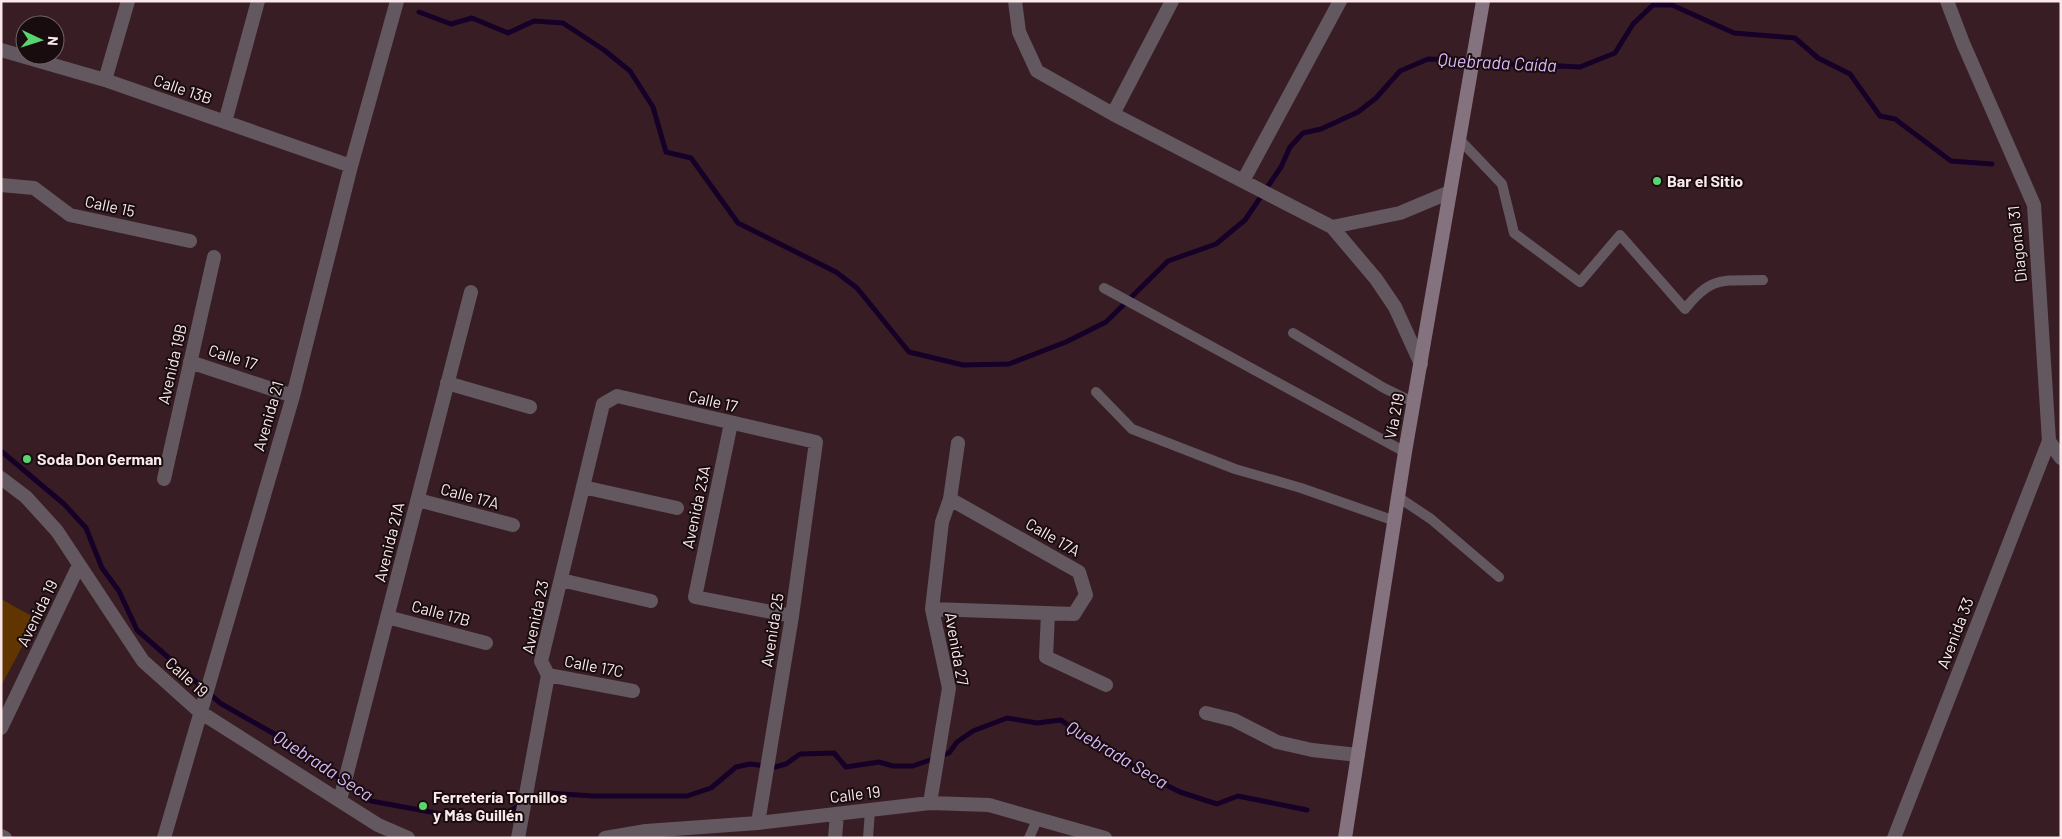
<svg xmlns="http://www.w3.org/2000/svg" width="2062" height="839" font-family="Barlow,sans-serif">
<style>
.green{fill:#613500}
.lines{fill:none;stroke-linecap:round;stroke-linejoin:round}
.stream{stroke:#160027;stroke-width:5}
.service{stroke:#635860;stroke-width:10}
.minor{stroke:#635860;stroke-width:14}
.secondary{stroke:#84737f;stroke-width:14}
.poi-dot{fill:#59d56f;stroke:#180c0f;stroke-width:2}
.labels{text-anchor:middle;stroke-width:4;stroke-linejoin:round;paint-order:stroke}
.street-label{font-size:16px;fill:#fae8eb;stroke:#180c0f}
.poi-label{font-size:16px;font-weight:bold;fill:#fae8eb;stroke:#180c0f;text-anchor:start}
.water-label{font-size:18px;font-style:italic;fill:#dab8f9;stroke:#180c0f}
</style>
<rect width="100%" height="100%" fill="#381e24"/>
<path class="green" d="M 1,599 L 37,619 L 1,686 Z"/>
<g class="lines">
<path class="stream" d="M 419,12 L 451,24 L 472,18 L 508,33 L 534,21 L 563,23 L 604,50 L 630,71 L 653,107 L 666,152 L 691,158 L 738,223 L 836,272 L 857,288 L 909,352 L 963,365 L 1009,364 L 1066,342 L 1106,322 L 1168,261 L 1216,244 L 1245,220 L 1281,167 L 1290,147 L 1303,133 L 1321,129 L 1358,112 L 1376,98 L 1400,71 L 1428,59 L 1501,62 L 1538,69 L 1560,66 L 1580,67 L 1615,53 L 1633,24 L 1653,5 L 1672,5 L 1734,33 L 1795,38 L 1818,58 L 1850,74 L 1880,116 L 1895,119 L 1951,161 L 1992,164
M 1,451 L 64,504 L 86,528 L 102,568 L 119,591 L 137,630 L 220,703 L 290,743 L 371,801 L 447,815 L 479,818 L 504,814 L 533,798 L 547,793 L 593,796 L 687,796 L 711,788 L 736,767 L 750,764 L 775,767 L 786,764 L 800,754 L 834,753 L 846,767 L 879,762 L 893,766 L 913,766 L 949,753 L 957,742 L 973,731 L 1007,718 L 1037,723 L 1061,720 L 1080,734 L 1105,745 L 1144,774 L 1180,792 L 1217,804 L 1238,796 L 1307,810"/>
<path class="service" d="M 1460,140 L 1502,184 L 1514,233 L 1580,282 L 1620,235 L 1685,309 C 1712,275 1723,281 1763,280
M 1104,288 L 1405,452
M 1293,333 L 1384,388 L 1415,403
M 1096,392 L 1132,429 L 1235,469 L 1301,488 L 1395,521
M 1398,497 L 1431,519 L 1499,577
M 868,838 L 870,810
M 1029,838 L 1037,820"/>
<path class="minor" d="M 1015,1 L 1019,32 L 1037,71 L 1113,114 L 1332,227 L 1376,279 L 1395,307 L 1421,364
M 1,50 L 105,80 L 351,166
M 105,80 L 128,1
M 1113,114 L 1172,1
M 225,122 L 258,1
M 1243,181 L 1340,1
M 1,185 L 34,188 L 70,215 L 190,241
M 1332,227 L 1400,213 L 1450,192
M 190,362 L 293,396
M 447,383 L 530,407
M 731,423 L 695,597 L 792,616
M 2049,441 L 2061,458
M 1,478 L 26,497 L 57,531 L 143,661 L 200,712 L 378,825 L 408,838
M 164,479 L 214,257
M 583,487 L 677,508
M 418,500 L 513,525
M 561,580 L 651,601
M 932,609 L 1074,614 L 1086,595 L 1079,572 L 950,499
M 1048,613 L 1046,657 L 1106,685
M 387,617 L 486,643
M 548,675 L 633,691
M 1206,713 L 1234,720 L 1277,742 L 1312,750 L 1358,755
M 1,728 L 78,567
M 340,800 L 471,292
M 930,803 L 949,688 L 932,609 L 942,522 L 950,499 L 958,443
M 1,836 L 5,838
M 164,838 L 293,396 L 351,166 L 397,1
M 518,838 L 548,675 L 541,661 L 603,404 L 617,396 L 816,442 L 792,616 L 758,823
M 605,838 L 646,831 L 758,823 L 930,803 L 989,805 L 1105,838
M 835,838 L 837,814
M 1894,838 L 2049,441 L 2034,205 L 1963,43 L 1947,1"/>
<path class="secondary" d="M 1345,838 L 1405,452 L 1483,1"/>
</g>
<g class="poi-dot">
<circle cx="1657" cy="181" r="5"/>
<circle cx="27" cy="459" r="5"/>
<circle cx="423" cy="806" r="5"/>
</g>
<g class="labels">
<g class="street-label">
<text transform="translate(183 89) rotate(19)" y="6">Calle 13B</text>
<text transform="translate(110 206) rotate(12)" y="6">Calle 15</text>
<text transform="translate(2017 244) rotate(-96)" y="6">Diagonal 31</text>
<text transform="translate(233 357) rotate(18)" y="6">Calle 17</text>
<text transform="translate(172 364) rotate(-77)" y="6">Avenida 19B</text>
<text transform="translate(713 401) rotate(13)" y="6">Calle 17</text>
<text transform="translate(268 416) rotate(-74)" y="6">Avenida 21</text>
<text transform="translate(1394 416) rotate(-79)" y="6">Vía 219</text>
<text transform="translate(470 496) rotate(15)" y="6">Calle 17A</text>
<text transform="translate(696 507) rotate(-78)" y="6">Avenida 23A</text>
<text transform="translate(1053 537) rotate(30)" y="6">Calle 17A</text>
<text transform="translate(389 542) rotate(-76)" y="6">Avenida 21A</text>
<text transform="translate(37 613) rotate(-64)" y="6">Avenida 19</text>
<text transform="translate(441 613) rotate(15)" y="6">Calle 17B</text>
<text transform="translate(535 617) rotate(-78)" y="6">Avenida 23</text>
<text transform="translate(772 630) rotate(-81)" y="6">Avenida 25</text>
<text transform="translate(1955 633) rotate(-69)" y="6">Avenida 33</text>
<text transform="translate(957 649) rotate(80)" y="6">Avenida 27</text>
<text transform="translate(594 666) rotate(11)" y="6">Calle 17C</text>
<text transform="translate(187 677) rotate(42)" y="6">Calle 19</text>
<text transform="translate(855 794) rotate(-7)" y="6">Calle 19</text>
</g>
<g class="poi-label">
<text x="1667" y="187">Bar el Sitio</text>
<text x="37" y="465">Soda Don German</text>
<text x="433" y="803">Ferretería Tornillos<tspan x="433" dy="18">y Más Guillén</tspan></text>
</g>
<g class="water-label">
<text transform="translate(1497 63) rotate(3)" y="6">Quebrada Caída</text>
<text transform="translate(1117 755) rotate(31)" y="6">Quebrada Seca</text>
<text transform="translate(323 766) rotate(33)" y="6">Quebrada Seca</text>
</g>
</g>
<rect width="2062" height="839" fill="none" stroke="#fae8eb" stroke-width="5"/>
<g transform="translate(40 40) rotate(94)"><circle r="24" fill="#180c0f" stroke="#726467"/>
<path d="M0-4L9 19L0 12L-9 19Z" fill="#59d56f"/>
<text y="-8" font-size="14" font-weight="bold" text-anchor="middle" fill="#fae8eb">N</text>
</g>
</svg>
